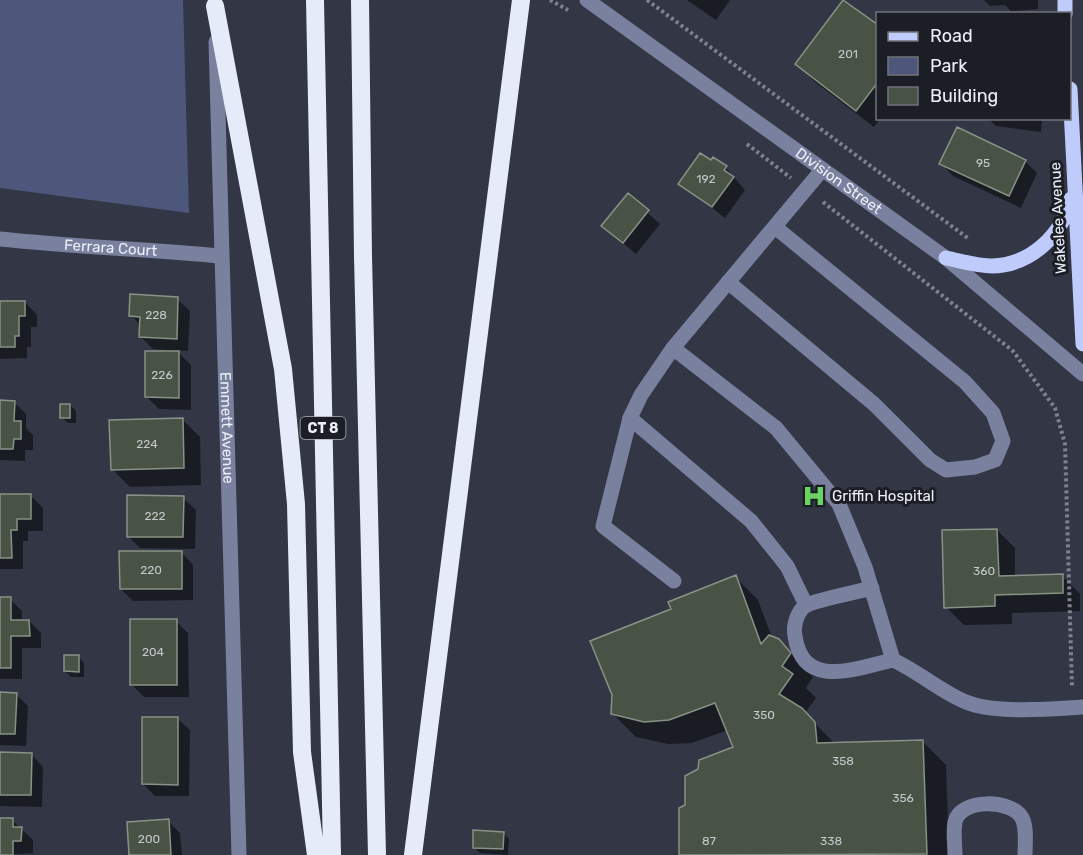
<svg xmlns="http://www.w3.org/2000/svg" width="1083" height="855" font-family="Rubik,sans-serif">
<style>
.green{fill:#4d577b}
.shadow{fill:#0007}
.building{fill:#485346;stroke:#879385;stroke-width:1.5}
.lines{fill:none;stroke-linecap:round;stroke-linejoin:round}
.path{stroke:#7e828e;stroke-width:4;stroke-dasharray:3 3;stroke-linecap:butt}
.minor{stroke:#79819e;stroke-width:15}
.major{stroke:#becbfb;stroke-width:15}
.highway{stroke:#e6ebf9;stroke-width:18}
.labels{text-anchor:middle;stroke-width:6;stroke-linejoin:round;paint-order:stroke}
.number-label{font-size:12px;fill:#c4c9cc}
.shield{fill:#1c1e25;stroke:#aeb1b9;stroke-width:1.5}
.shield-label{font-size:14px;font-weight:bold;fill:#edf0f9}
.street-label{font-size:15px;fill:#edf0f9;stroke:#1c1e25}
.poi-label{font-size:15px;fill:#edf0f9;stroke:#1c1e25;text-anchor:start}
</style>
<rect width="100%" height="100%" fill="#323645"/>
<path class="green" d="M 0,0 L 183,0 L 189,213 L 0,188 Z"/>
<path class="shadow" d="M 687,0 L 730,0 L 716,20 Z
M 984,0 L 1038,0 L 1038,9 L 1011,11 L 1005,5 L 990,6 Z
M 878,27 L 878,118 L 881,118 L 874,127 L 815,82 L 797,64 Z
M 988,118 L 1042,118 L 1041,132 L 996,126 Z
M 1025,161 L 1037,173 L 1021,208 L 953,176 L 941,163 Z
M 711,163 L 726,168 L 745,190 L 725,218 L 680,183 Z
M 628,195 L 660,224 L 636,254 L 603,226 Z
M 177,299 L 190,311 L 188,351 L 176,350 L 191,365 L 191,410 L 159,409 L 147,397 L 165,350 L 153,349 L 141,337 L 141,326 L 131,315 Z
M 0,302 L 25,302 L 37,315 L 37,327 L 31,327 L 31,347 L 27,347 L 27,358 L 0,359 Z
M 0,402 L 14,402 L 26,414 L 26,428 L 33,435 L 33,450 L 25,450 L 25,461 L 0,460 Z
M 70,405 L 76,411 L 76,423 L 68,423 L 62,418 Z
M 182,419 L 200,437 L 201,485 L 130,487 L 112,469 Z
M 0,496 L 31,496 L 43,508 L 43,531 L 28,531 L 28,541 L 23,541 L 23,569 L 0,569 Z
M 183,498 L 196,510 L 195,549 L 140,548 L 128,536 Z
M 997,530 L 1015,548 L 1015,577 L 1062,576 L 1080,594 L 1080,611 L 1012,613 L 1012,624 L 964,625 L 946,607 Z
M 181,552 L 193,565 L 193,600 L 133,601 L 121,589 Z
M 735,577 L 758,600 L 772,638 L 779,640 L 813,677 L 806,688 L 816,698 L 805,713 L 835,744 L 923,742 L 946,765 L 949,855 L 680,855 L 680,809 L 687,805 L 735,748 L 728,730 L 692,743 L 668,744 L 636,737 L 613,714 L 673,609 Z
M 0,599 L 10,599 L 22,611 L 22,621 L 29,621 L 41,633 L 41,648 L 22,648 L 22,679 L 0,679 Z
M 176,621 L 188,633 L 189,697 L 144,697 L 132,685 Z
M 79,657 L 84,663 L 84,677 L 71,677 L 65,671 Z
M 0,694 L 16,694 L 28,706 L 26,746 L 0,745 Z
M 177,718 L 190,730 L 189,796 L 155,796 L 143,784 Z
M 0,754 L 31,754 L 43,767 L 42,807 L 0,806 Z
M 0,820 L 12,820 L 33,840 L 33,853 L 0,855 Z
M 168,821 L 180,833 L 182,855 L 130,855 Z
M 503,833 L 509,839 L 508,855 L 480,853 L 474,847 Z"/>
<path class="building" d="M 843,0 L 878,25 L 878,82 L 856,111 L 795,64 Z
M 957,127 L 1026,160 L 1009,196 L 939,164 Z
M 700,153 L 711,160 L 713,157 L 727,166 L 724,170 L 734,177 L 712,207 L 678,184 Z
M 628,193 L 649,210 L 623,243 L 601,226 Z
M 130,294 L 178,297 L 177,339 L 139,337 L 140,317 L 129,316 Z
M 0,301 L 25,301 L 25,316 L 19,316 L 19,336 L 15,336 L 15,347 L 0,347 Z
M 145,351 L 179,351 L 179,398 L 145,397 Z
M 0,400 L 15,401 L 14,421 L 21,421 L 21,439 L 14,439 L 13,449 L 0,449 Z
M 60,404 L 70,404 L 70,418 L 60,418 Z
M 183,418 L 184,468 L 111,470 L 109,420 Z
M 0,494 L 31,494 L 31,519 L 17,519 L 17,530 L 11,530 L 12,558 L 0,558 Z
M 127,495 L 184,496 L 183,537 L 127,537 Z
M 997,529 L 999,576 L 1063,574 L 1063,593 L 995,595 L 995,606 L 944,608 L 942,530 Z
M 119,551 L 182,551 L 182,589 L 120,589 Z
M 736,575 L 761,644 L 769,635 L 779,639 L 791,653 L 782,666 L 793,674 L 779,694 L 802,708 L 815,722 L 817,743 L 923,740 L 927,854 L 679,855 L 679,808 L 685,805 L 685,776 L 698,769 L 699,760 L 733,747 L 715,703 L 669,720 L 644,722 L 611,714 L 612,695 L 590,641 L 671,609 L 668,602 Z
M 0,597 L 11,597 L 11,620 L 29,620 L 30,636 L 11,636 L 11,668 L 0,668 Z
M 130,619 L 177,619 L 177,685 L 130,685 Z
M 64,655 L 79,655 L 79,672 L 64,671 Z
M 0,692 L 17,693 L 15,734 L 0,734 Z
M 142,717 L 178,717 L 178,785 L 142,784 Z
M 0,752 L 32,753 L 31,795 L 0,795 Z
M 0,818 L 13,818 L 13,827 L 22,827 L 21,841 L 13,841 L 13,855 L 0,855 Z
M 169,819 L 171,855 L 129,855 L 127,822 Z
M 473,830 L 504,832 L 503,849 L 473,848 Z"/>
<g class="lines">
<path class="path" d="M 550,0 L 568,10
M 647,0 L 969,239
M 747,144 L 791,178
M 823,202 L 1013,351 L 1055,408 L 1065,444 L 1072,687"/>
<g class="minor">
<path id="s1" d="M 587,0 L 946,258 L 1083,374"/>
<path id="s2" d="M 216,42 L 239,855"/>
<path id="s3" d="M 0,239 C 73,247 147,249 220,256"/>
<path d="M 728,282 L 874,404 L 930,460 L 946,470 L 975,467 L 995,460 L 1003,441 L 993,413 L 965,382 L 775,227"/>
<path d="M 673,348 L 822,170"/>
<path d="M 630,418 L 603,526 L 674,581"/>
<path d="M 872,588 C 858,592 814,600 805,606 C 797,612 793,626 795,636 C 803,691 857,668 893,660"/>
<path d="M 806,605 L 787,566 L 751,521 L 630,418 L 641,395 L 673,348 L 776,428 L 839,504 L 865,567 L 893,660 C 919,672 943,693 966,702 C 995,714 1052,709 1083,707"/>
<path d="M 955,855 C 955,845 953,832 955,822 C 960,798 1012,799 1022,818 C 1027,827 1025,844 1025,855"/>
</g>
<path class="major" d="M 1065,0 L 1065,14
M 1070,89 L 1083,344
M 946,258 C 961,261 977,266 992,266 C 1031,265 1062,235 1071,199"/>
<path class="highway" d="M 315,0 L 332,855
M 360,0 L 363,256 L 377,855
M 215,6 L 283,369 L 296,504 L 302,752 L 316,855
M 413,855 L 521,0"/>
</g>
<defs>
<g id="hospital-bare" transform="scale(1.8)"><path d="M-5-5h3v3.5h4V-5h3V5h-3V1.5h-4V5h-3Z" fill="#6cd362" stroke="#1c1e25" stroke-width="2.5" paint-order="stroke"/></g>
</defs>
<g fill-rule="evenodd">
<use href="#hospital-bare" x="814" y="496"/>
</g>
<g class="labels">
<g class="number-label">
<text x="848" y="58">201</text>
<text x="983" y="167">95</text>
<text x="706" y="183">192</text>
<text x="156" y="319">228</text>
<text x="162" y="379">226</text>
<text x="147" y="448">224</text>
<text x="155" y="520">222</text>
<text x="151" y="574">220</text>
<text x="984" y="575">360</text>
<text x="153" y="656">204</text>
<text x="764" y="719">350</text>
<text x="843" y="765">358</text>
<text x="903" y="802">356</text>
<text x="149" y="843">200</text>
<text x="709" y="845">87</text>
<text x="831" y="845">338</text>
</g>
<rect class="shield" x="300.5" y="417" width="45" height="22" rx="4.5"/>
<g class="shield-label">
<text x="323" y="433">CT 8</text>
</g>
<g class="street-label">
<text dy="5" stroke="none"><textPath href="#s1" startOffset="310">Division Street</textPath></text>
<text transform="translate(1058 218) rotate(-93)" y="5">Wakelee Avenue</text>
<text dy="5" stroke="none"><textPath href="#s3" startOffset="111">Ferrara Court</textPath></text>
<text dy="5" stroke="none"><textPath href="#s2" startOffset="386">Emmett Avenue</textPath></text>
</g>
<g class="poi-label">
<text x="832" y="501">Griffin Hospital</text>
</g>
</g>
<rect x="876" y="12" width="195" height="108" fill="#1c1e25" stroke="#70727a" stroke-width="1.5"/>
<rect x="888" y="32" width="30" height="9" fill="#becbfb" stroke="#70727a" stroke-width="1.5"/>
<text x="930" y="42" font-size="18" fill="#edf0f9">Road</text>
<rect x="888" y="57" width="30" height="18" fill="#4d577b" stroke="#70727a" stroke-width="1.5"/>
<text x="930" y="72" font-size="18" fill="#edf0f9">Park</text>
<rect x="888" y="87" width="30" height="18" fill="#485346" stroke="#70727a" stroke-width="1.5"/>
<text x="930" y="102" font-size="18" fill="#edf0f9">Building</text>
</svg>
